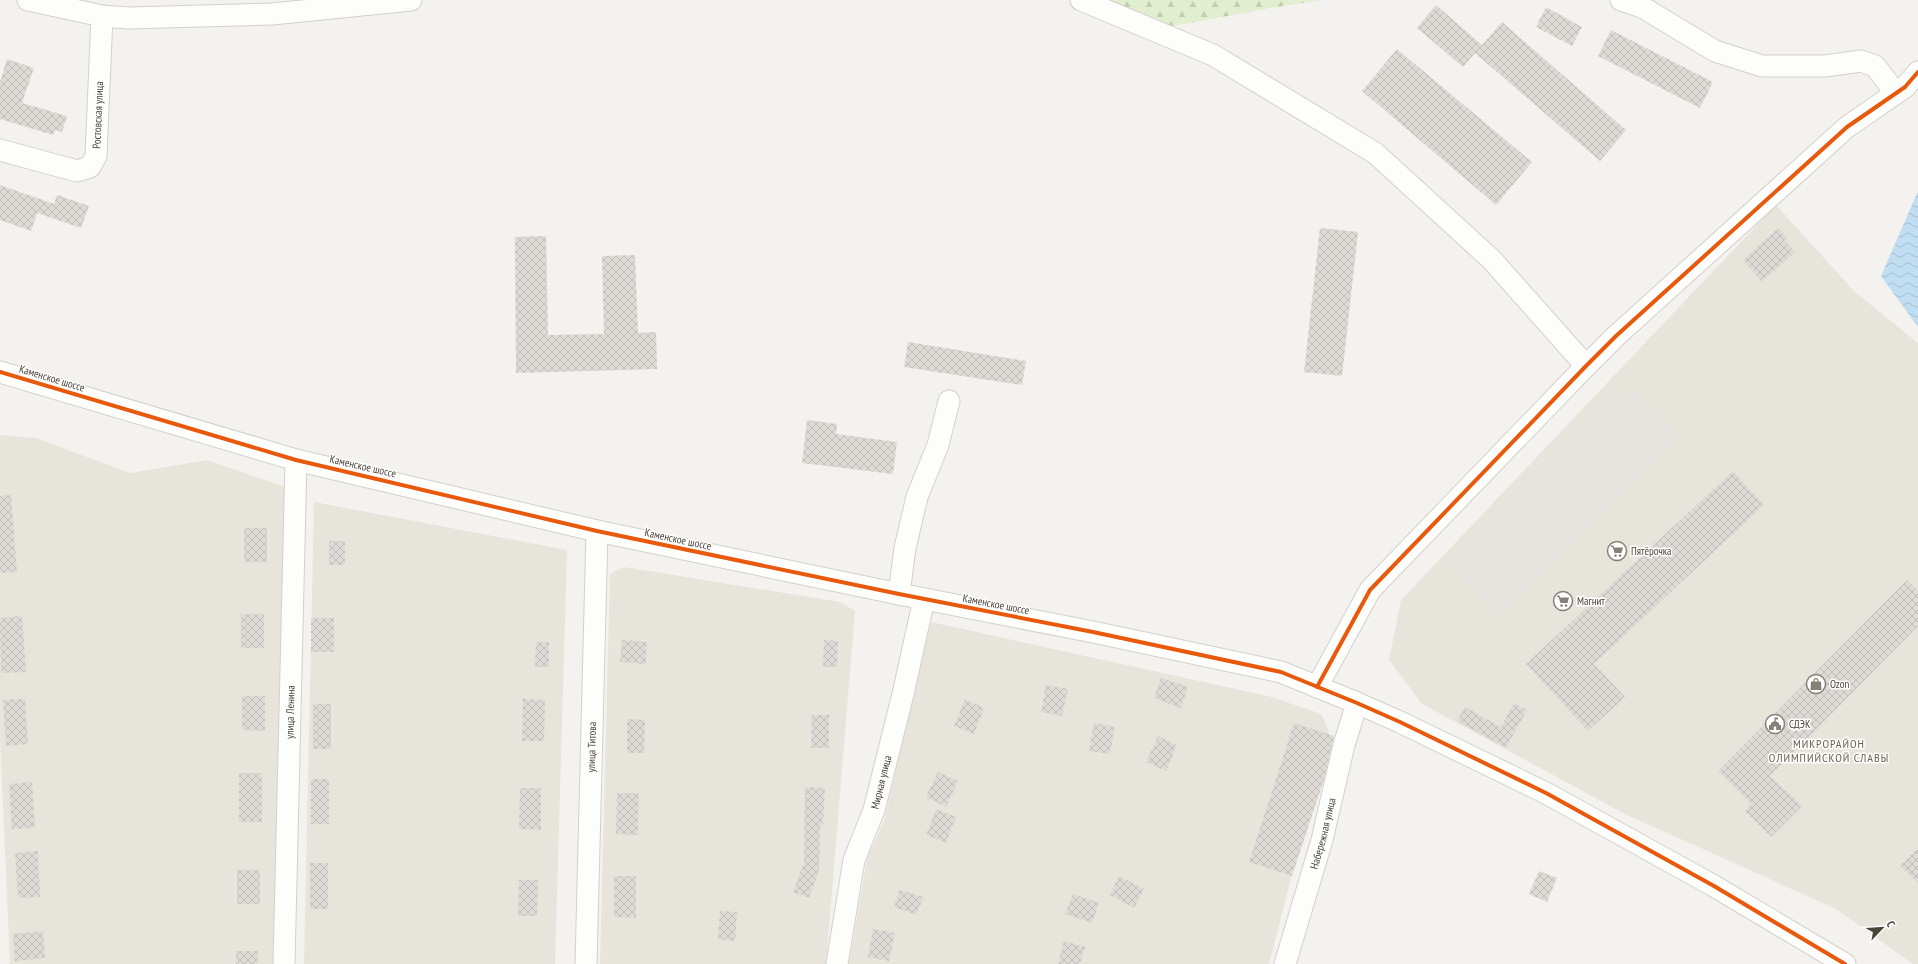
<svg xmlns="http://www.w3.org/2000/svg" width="1918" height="964" font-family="'PT Sans Narrow',sans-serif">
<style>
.residential{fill:#e7e4dc}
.forest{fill:url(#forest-firs)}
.parking{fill:#e6e3df}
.water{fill:url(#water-waves)}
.building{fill:url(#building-cross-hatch)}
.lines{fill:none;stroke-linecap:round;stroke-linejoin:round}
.minor-casing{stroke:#d2d0cb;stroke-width:23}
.minor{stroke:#fdfdfc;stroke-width:21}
.cycleway-casing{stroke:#fff;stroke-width:6}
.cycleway{stroke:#e8590c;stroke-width:4}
.labels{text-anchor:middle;stroke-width:3;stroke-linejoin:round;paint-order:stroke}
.street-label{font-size:11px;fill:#4b4439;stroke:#fff}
.poi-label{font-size:11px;fill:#4b4439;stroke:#fff;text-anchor:start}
.neighbourhood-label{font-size:12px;letter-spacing:1px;fill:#6e6250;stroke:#fff}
</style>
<defs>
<pattern id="forest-firs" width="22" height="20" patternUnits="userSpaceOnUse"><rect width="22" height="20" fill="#e1eecf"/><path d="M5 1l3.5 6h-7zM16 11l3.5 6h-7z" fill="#c3cdb2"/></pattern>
<pattern id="water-waves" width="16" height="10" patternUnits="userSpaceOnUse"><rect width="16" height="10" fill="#c0ddf1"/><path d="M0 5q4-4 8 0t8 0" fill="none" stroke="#a6bfcf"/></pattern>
<pattern id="building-cross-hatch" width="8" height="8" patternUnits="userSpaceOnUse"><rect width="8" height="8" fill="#dedbd6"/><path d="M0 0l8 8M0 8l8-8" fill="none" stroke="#c0bdb8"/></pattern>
</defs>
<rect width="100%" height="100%" fill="#f4f2ee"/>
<path class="residential" d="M 1776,205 L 1854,291 L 1918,343 L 1918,964 L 1913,964 L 1836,909 L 1625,814 L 1422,704 L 1389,660 L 1401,600 Z
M 0,435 L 36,438 L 130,473 L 207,460 L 288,488 L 278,964 L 10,964 L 0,737 Z
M 314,502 L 567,550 L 555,964 L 304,964 Z
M 624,567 L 840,602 L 855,611 L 826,964 L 600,964 L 610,574 Z
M 931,622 L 1272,697 L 1321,714 L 1329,731 L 1269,964 L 849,964 L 867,859 L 884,821 Z"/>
<path class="forest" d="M 1088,0 L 1323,0 L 1276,7 L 1173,26 Z"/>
<path class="parking" d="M 1615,391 L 1634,391 L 1682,436 L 1502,615 L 1446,564 Z"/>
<path class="water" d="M 1918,191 L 1918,326 L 1917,326 L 1881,276 Z"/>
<path class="building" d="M 1436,5 L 1482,45 L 1502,22 L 1626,130 L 1600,161 L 1475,53 L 1463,67 L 1417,28 Z
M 1546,7 L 1582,27 L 1572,46 L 1536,27 Z
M 1611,30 L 1713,82 L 1700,108 L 1598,56 Z
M 1397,49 L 1532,162 L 1496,205 L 1362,91 Z
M 7,59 L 34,68 L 22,103 L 67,116 L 62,132 L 55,130 L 53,135 L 0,119 L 0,82 Z
M 0,185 L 54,204 L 57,195 L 89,206 L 81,228 L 37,213 L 31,231 L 0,220 Z
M 1320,228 L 1358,232 L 1342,376 L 1304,372 Z
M 1778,228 L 1787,238 L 1784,240 L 1795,252 L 1762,282 L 1743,260 Z
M 546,236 L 548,335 L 604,334 L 602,256 L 635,255 L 638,333 L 656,332 L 657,369 L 516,373 L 515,237 Z
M 908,342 L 1026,361 L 1022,385 L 904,367 Z
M 807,420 L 837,424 L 836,434 L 897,442 L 893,474 L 802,463 Z
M 1733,471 L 1764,505 L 1594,664 L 1625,697 L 1588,731 L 1526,664 Z
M 11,495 L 17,572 L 0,573 L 0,496 Z
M 244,528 L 267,528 L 267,562 L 244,562 Z
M 329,541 L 345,541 L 345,565 L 329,565 Z
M 1907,580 L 1918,591 L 1918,626 L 1770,776 L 1802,806 L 1771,837 L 1745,811 L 1751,804 L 1718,771 Z
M 241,614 L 264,614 L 264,648 L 241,648 Z
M 22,616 L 26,672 L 1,673 L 0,618 Z
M 311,618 L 334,618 L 334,652 L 311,652 Z
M 622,640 L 647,642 L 646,664 L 620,662 Z
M 824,640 L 838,641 L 837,667 L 823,667 Z
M 536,642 L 549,642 L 549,667 L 535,667 Z
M 1161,678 L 1188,687 L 1181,708 L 1154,698 Z
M 1046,685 L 1068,689 L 1062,716 L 1041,712 Z
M 242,696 L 265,696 L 265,731 L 242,730 Z
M 25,699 L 28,744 L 6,746 L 3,700 Z
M 523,699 L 545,700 L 544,741 L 522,741 Z
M 965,699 L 984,708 L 974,734 L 954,726 Z
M 1514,703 L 1527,710 L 1506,748 L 1457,721 L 1465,707 L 1501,727 Z
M 313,704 L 331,704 L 331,749 L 313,749 Z
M 812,715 L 829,715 L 829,748 L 811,748 Z
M 627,719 L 645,720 L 644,753 L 627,753 Z
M 1094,723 L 1115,727 L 1110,754 L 1089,751 Z
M 1294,723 L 1334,736 L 1325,776 L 1292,876 L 1249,862 Z
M 1158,736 L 1177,745 L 1166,771 L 1146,762 Z
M 938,772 L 958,781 L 946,807 L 926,797 Z
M 239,773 L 262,773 L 262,822 L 239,822 Z
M 311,779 L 329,779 L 329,824 L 311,824 Z
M 32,782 L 35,828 L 12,829 L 9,784 Z
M 805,787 L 825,788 L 823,825 L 820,825 L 819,870 L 809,898 L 793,892 L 804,863 Z
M 520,788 L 541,788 L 541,830 L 519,829 Z
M 617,793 L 639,793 L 638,835 L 616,834 Z
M 936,809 L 956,817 L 946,843 L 926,835 Z
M 1918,848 L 1918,883 L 1900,866 Z
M 38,851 L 40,897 L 18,898 L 15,853 Z
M 310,863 L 328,863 L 328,909 L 310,909 Z
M 237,870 L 260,870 L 260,904 L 237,904 Z
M 1539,871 L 1557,878 L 1547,902 L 1529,894 Z
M 614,876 L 636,876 L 636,918 L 614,917 Z
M 1119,876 L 1144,889 L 1134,908 L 1110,895 Z
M 519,880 L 538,880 L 537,916 L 518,916 Z
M 900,890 L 923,897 L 917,915 L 894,907 Z
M 1073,894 L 1099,903 L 1092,923 L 1065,914 Z
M 720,911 L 737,912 L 735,941 L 718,939 Z
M 873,929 L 895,933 L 889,961 L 868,957 Z
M 43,931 L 45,958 L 15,961 L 13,934 Z
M 1064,941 L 1085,947 L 1080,964 L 1058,964 Z
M 236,951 L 258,951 L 257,964 L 236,964 Z"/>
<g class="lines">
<g class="minor-casing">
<g id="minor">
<path d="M 28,0 L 102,16 L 129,18 L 272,14 L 411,0"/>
<path d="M 1081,0 L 1213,55 L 1375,153 L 1492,260 L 1586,366"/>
<path d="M 1621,0 L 1642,7 L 1715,51 L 1762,66 L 1825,66 L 1861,61 L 1875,66 L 1895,92"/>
<path id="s1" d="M 0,150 L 77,171 L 90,167 L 96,156 L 102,16"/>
<path d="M 0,372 L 296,460 L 597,531 L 899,594 L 1093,632 L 1281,672 L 1357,703 L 1400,722 L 1546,793 L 1714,886 L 1845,964"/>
<path d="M 899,594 L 905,548 L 917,497 L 938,445 L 949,401"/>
<path d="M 1317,687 L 1370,590 L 1586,366 L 1616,336 L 1847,127 L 1905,87 L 1918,72"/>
<path id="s2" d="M 284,964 L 296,460"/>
<path id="s3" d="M 586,964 L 597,531"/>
<path id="s4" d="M 837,964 L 854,860 L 874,810 L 903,694 L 924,599"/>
<path id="s5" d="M 1285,964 L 1322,840 L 1344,745 L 1357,703"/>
</g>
</g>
<use href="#minor" class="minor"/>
<g class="cycleway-casing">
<path id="cycleway" d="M 0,372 L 296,460 L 597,531 L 899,594 L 1093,632 L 1281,672 L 1357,703 L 1400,722 L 1546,793 L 1714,886 L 1845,964
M 1317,687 L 1370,590 L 1586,366 L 1616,336 L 1847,127 L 1905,87 L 1918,72"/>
</g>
<use href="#cycleway" class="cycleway"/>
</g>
<defs>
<g id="supermarket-ring" transform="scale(1)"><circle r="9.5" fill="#fff" stroke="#868178" stroke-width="1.5"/><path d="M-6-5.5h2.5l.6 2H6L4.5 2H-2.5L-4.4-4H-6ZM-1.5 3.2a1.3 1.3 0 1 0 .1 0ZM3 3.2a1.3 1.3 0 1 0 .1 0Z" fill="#868178"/></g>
<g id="shop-ring" transform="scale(1)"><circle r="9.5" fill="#fff" stroke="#868178" stroke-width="1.5"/><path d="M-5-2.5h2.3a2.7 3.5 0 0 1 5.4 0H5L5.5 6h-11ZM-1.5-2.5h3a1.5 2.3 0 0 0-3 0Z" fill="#868178"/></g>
<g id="civic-ring" transform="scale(1)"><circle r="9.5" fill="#fff" stroke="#868178" stroke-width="1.5"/><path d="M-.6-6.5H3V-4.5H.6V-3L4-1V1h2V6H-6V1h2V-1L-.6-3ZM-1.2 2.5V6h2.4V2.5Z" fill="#868178"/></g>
</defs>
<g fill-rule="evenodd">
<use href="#supermarket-ring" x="1617" y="551"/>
<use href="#supermarket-ring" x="1563" y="601"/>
<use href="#shop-ring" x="1816" y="684"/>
<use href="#civic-ring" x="1775" y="724"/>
</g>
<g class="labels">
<g class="street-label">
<text dy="4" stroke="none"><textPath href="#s1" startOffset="147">Ростовская улица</textPath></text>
<text transform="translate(52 378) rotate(17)" y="4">Каменское шоссе</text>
<text transform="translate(363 466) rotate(13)" y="4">Каменское шоссе</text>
<text transform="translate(678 539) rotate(12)" y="4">Каменское шоссе</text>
<text transform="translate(996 604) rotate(11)" y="4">Каменское шоссе</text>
<text dy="4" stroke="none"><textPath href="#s2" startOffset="252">улица Ленина</textPath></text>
<text dy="4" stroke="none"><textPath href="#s3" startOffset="217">улица Титова</textPath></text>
<text dy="4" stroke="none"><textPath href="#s4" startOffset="188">Мирная улица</textPath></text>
<text dy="4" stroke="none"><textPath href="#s5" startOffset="136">Набережная улица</textPath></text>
</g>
<g class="poi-label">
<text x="1631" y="555">Пятёрочка</text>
<text x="1577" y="605">Магнит</text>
<text x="1830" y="688">Ozon</text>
<text x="1789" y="728">СДЭК</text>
</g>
<g class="neighbourhood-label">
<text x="1829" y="748">МИКРОРАЙОН<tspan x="1829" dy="14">ОЛИМПИЙСКОЙ СЛАВЫ</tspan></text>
</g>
</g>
<g transform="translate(1882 928) rotate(65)" stroke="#ffffff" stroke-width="3" paint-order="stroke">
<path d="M0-3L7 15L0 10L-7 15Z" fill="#4b4439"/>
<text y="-6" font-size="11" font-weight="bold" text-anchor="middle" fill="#4b4439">С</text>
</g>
</svg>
